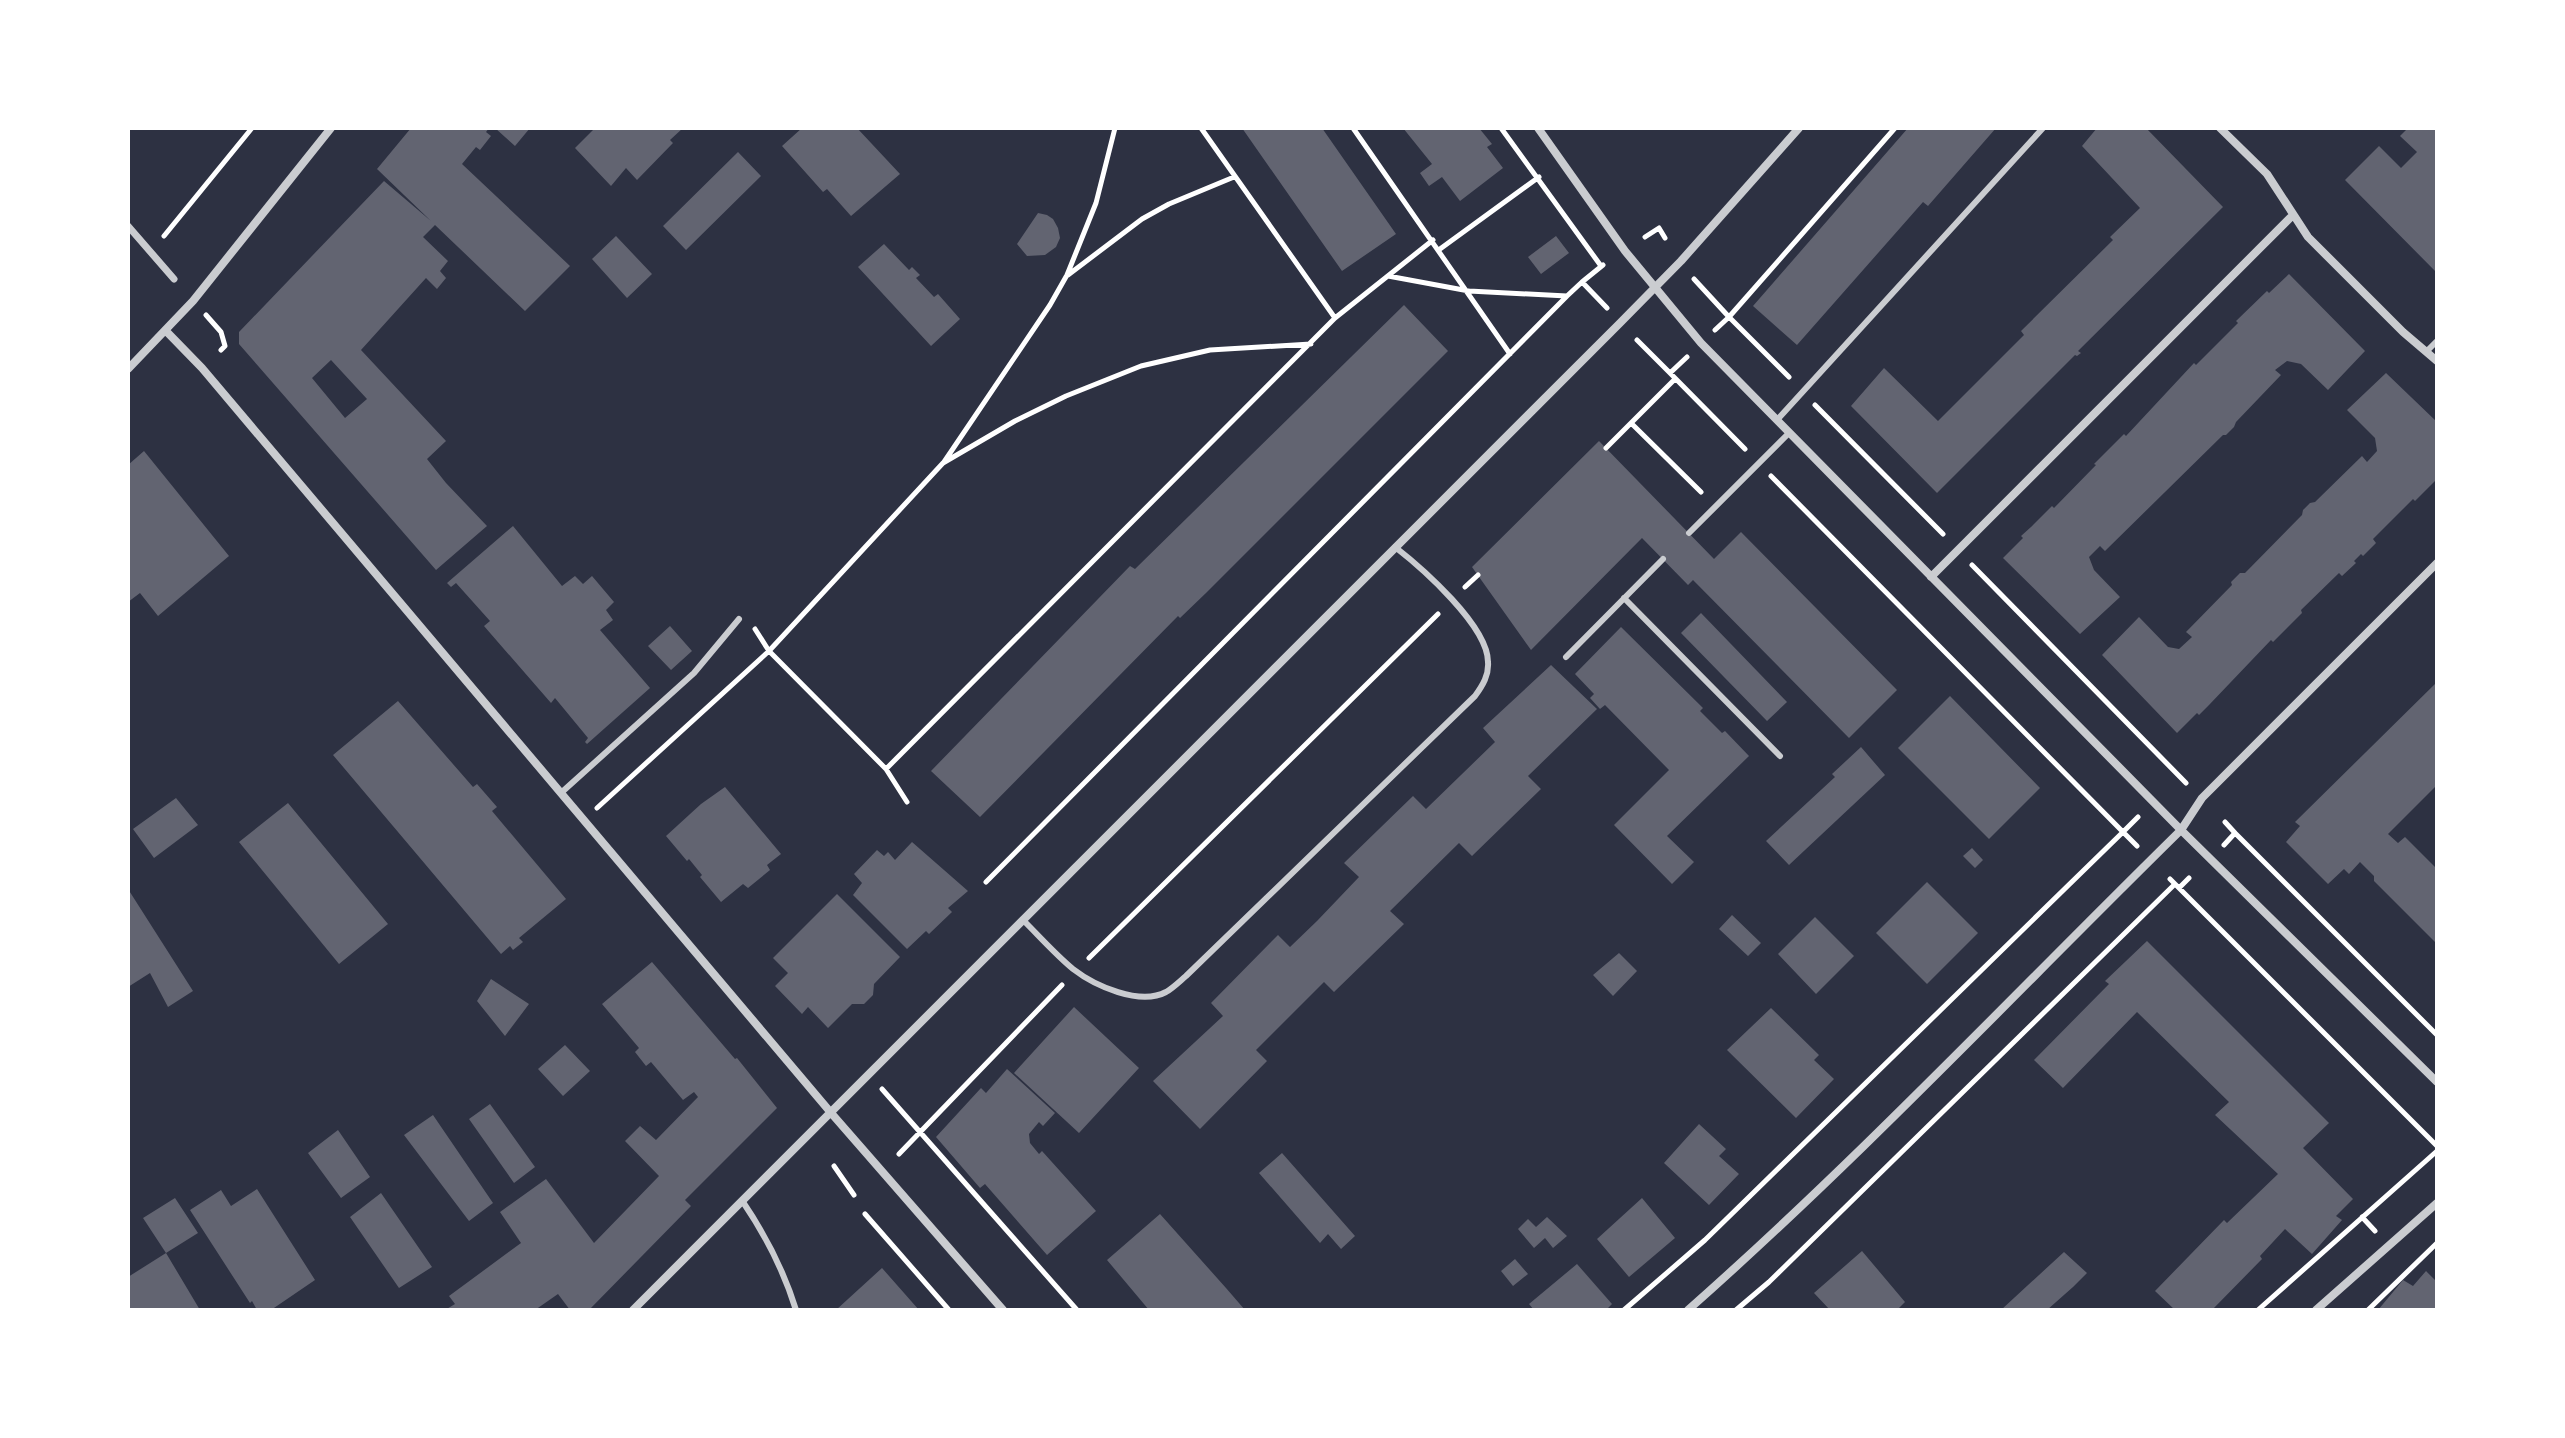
<svg xmlns="http://www.w3.org/2000/svg" width="2565" height="1438" font-family="Poppins,sans-serif">
<style>
.building{fill:#626471;fill-rule:evenodd}
.lines{fill:none;stroke-linecap:round;stroke-linejoin:round}
.path{stroke:#fff;stroke-width:5}
.service{stroke:#caccd0;stroke-width:6}
.pedestrian{stroke:#caccd0;stroke-width:7}
.minor{stroke:#caccd0;stroke-width:8}
</style>
<rect width="100%" height="100%" fill="#2d3142"/>
<path class="building" d="M 411,128 L 489,128 L 486,132 L 491,136 L 480,150 L 476,147 L 462,164 L 570,266 L 525,311 L 435,225 L 423,237 L 448,261 L 440,271 L 446,278 L 437,289 L 426,278 L 361,350 L 446,441 L 427,459 L 446,483 L 487,526 L 436,570 L 239,344 L 239,332 L 384,181 L 431,221 L 377,169 ZM 331,360 L 367,399 L 345,418 L 312,378 Z
M 495,128 L 530,128 L 515,146 Z
M 595,128 L 683,128 L 670,140 L 673,143 L 637,180 L 626,168 L 611,186 L 575,148 Z
M 802,128 L 857,128 L 900,174 L 851,216 L 827,189 L 823,192 L 782,146 Z
M 1242,128 L 1322,128 L 1396,234 L 1342,271 Z
M 1403,128 L 1479,128 L 1492,144 L 1487,147 L 1503,168 L 1460,201 L 1442,177 L 1429,186 L 1420,173 L 1432,164 Z
M 1908,128 L 1996,128 L 1928,206 L 1923,202 L 1797,345 L 1753,306 Z
M 2097,128 L 2146,128 L 2223,207 L 2078,351 L 2081,353 L 2077,356 L 2075,355 L 1937,493 L 1851,406 L 1884,368 L 1938,421 L 2024,335 L 2021,331 L 2113,240 L 2110,237 L 2140,208 L 2082,146 Z
M 2408,128 L 2437,128 L 2437,273 L 2345,180 L 2379,146 L 2401,168 L 2417,152 L 2400,136 Z
M 738,152 L 761,176 L 686,250 L 663,226 Z
M 1038,213 L 1047,215 L 1053,219 L 1058,228 L 1060,238 L 1056,247 L 1045,255 L 1027,256 L 1017,244 Z
M 616,236 L 652,274 L 627,298 L 592,259 Z
M 1556,236 L 1569,253 L 1541,274 L 1528,257 Z
M 884,244 L 909,270 L 912,267 L 920,275 L 916,278 L 934,297 L 938,294 L 960,319 L 931,346 L 858,267 Z
M 2289,274 L 2365,351 L 2328,390 L 2301,364 L 2287,361 L 2275,370 L 2281,375 L 2236,422 L 2234,427 L 2226,435 L 2223,435 L 2105,551 L 2100,546 L 2089,557 L 2094,570 L 2120,597 L 2080,634 L 2003,558 L 2023,538 L 2021,536 L 2031,527 L 2052,506 L 2054,508 L 2096,465 L 2094,464 L 2124,434 L 2126,436 L 2194,363 L 2196,365 L 2238,323 L 2236,321 L 2267,291 L 2269,293 Z
M 1404,305 L 1448,351 L 1206,593 L 1180,618 L 1178,616 L 980,817 L 931,771 L 1130,566 L 1135,569 Z
M 2386,373 L 2437,422 L 2437,479 L 2415,501 L 2413,499 L 2373,539 L 2376,543 L 2363,556 L 2361,554 L 2354,561 L 2356,563 L 2342,576 L 2339,573 L 2301,610 L 2302,613 L 2273,642 L 2271,640 L 2209,705 L 2199,715 L 2197,713 L 2177,733 L 2102,655 L 2139,617 L 2168,647 L 2179,649 L 2192,637 L 2186,632 L 2232,585 L 2231,582 L 2240,573 L 2245,573 L 2302,515 L 2303,510 L 2310,503 L 2315,502 L 2362,456 L 2367,462 L 2377,451 L 2375,438 L 2347,410 Z
M 1599,441 L 1714,559 L 1741,532 L 1897,690 L 1849,738 L 1693,580 L 1688,585 L 1642,538 L 1531,650 L 1472,567 Z
M 144,451 L 229,556 L 158,616 L 140,593 L 128,602 L 128,465 Z
M 513,526 L 562,586 L 575,576 L 583,584 L 592,576 L 614,602 L 606,610 L 613,620 L 600,630 L 650,688 L 587,744 L 585,742 L 588,738 L 555,698 L 551,703 L 484,626 L 490,621 L 456,583 L 451,587 L 447,583 Z
M 1701,613 L 1787,702 L 1767,721 L 1681,633 Z
M 670,626 L 692,651 L 671,670 L 648,646 Z
M 1621,627 L 1703,708 L 1700,711 L 1722,733 L 1725,731 L 1749,756 L 1667,836 L 1694,862 L 1672,884 L 1614,825 L 1669,770 L 1605,705 L 1600,709 L 1590,698 L 1594,694 L 1575,674 Z
M 1551,665 L 1597,709 L 1528,776 L 1541,789 L 1472,856 L 1459,843 L 1390,911 L 1404,924 L 1334,992 L 1324,982 L 1256,1050 L 1267,1061 L 1200,1129 L 1153,1081 L 1223,1016 L 1211,1003 L 1278,935 L 1290,947 L 1317,921 L 1359,877 L 1344,863 L 1413,796 L 1426,809 L 1495,742 L 1483,728 Z
M 2437,682 L 2437,785 L 2388,834 L 2398,843 L 2405,837 L 2437,869 L 2437,944 L 2374,881 L 2374,876 L 2360,862 L 2349,874 L 2344,869 L 2328,884 L 2286,842 L 2300,826 L 2295,822 Z
M 1950,696 L 2040,788 L 1989,839 L 1898,748 Z
M 398,701 L 473,787 L 477,784 L 497,807 L 492,811 L 566,899 L 519,938 L 523,942 L 513,950 L 510,946 L 501,954 L 333,755 Z
M 1861,747 L 1885,775 L 1789,865 L 1766,841 L 1835,777 L 1832,774 Z
M 725,787 L 781,854 L 767,865 L 770,870 L 748,888 L 743,884 L 721,902 L 700,877 L 702,875 L 689,859 L 687,861 L 666,836 L 701,804 Z
M 176,798 L 198,825 L 154,858 L 133,829 Z
M 288,803 L 388,924 L 339,964 L 239,842 Z
M 912,842 L 968,891 L 948,908 L 952,912 L 929,934 L 926,931 L 907,949 L 853,895 L 862,883 L 854,874 L 877,850 L 884,856 L 888,852 L 895,860 Z
M 1972,848 L 1983,860 L 1975,868 L 1963,856 Z
M 1927,882 L 1978,933 L 1927,984 L 1876,933 Z
M 128,889 L 193,991 L 168,1007 L 150,973 L 128,987 Z
M 837,894 L 900,957 L 874,984 L 873,995 L 864,1004 L 852,1004 L 828,1028 L 808,1007 L 802,1014 L 775,986 L 788,973 L 773,958 Z
M 1732,915 L 1761,943 L 1748,956 L 1719,929 Z
M 1815,917 L 1854,956 L 1816,994 L 1778,954 Z
M 2147,941 L 2329,1123 L 2303,1148 L 2353,1199 L 2336,1216 L 2342,1220 L 2312,1254 L 2285,1229 L 2260,1256 L 2262,1259 L 2212,1310 L 2175,1310 L 2155,1291 L 2224,1220 L 2227,1223 L 2278,1174 L 2215,1115 L 2229,1102 L 2137,1012 L 2063,1088 L 2034,1060 L 2109,984 L 2105,981 Z
M 1619,953 L 1637,971 L 1613,996 L 1593,975 Z
M 652,962 L 735,1059 L 737,1058 L 777,1108 L 685,1200 L 691,1206 L 589,1310 L 570,1310 L 558,1294 L 535,1310 L 445,1310 L 455,1304 L 449,1296 L 521,1243 L 500,1212 L 546,1179 L 594,1243 L 659,1176 L 625,1141 L 640,1126 L 656,1140 L 698,1097 L 694,1092 L 683,1100 L 651,1062 L 646,1066 L 635,1052 L 639,1048 L 602,1004 Z
M 491,979 L 529,1004 L 505,1036 L 477,1001 Z
M 1074,1007 L 1139,1068 L 1079,1133 L 1014,1073 Z
M 1771,1008 L 1819,1055 L 1814,1060 L 1834,1079 L 1796,1118 L 1727,1050 Z
M 565,1045 L 590,1071 L 563,1096 L 538,1069 Z
M 1007,1069 L 1055,1113 L 1043,1126 L 1039,1122 L 1029,1134 L 1030,1143 L 1039,1154 L 1042,1151 L 1096,1211 L 1047,1255 L 985,1184 L 980,1188 L 936,1137 L 981,1088 L 986,1093 Z
M 490,1104 L 535,1167 L 514,1183 L 469,1119 Z
M 433,1115 L 493,1203 L 469,1221 L 404,1135 Z
M 1699,1124 L 1726,1149 L 1719,1156 L 1739,1174 L 1709,1205 L 1664,1163 Z
M 338,1130 L 370,1177 L 341,1198 L 308,1153 Z
M 1282,1153 L 1355,1236 L 1341,1249 L 1328,1234 L 1320,1243 L 1259,1173 Z
M 257,1189 L 315,1280 L 271,1310 L 257,1310 L 252,1301 L 250,1303 L 190,1210 L 221,1190 L 231,1206 Z
M 381,1193 L 432,1267 L 399,1288 L 350,1217 Z
M 175,1198 L 198,1233 L 166,1253 L 143,1218 Z
M 1642,1198 L 1675,1238 L 1629,1277 L 1597,1239 Z
M 1160,1214 L 1226,1288 L 1245,1310 L 1149,1310 L 1107,1260 Z
M 1547,1217 L 1567,1236 L 1553,1248 L 1545,1238 L 1534,1248 L 1518,1229 L 1528,1219 L 1536,1227 Z
M 1862,1251 L 1905,1302 L 1897,1310 L 1830,1310 L 1814,1293 Z
M 2064,1252 L 2087,1273 L 2073,1287 L 2047,1310 L 2001,1310 Z
M 166,1253 L 200,1310 L 128,1310 L 128,1277 Z
M 1515,1259 L 1528,1274 L 1513,1286 L 1501,1271 Z
M 1577,1264 L 1612,1304 L 1606,1310 L 1534,1310 L 1529,1304 Z
M 882,1268 L 919,1310 L 836,1310 Z
M 2426,1271 L 2437,1282 L 2437,1310 L 2378,1310 L 2403,1280 L 2413,1286 Z"/>
<g class="lines">
<path class="path" d="M 1201,128 L 1335,318
M 1353,128 L 1510,354
M 1501,128 L 1601,266
M 164,236 L 252,128
M 1645,237 L 1659,228 L 1665,238
M 1440,249 L 1539,177
M 1068,275 L 1142,219 L 1169,204 L 1234,177
M 1388,276 L 1469,291 L 1567,296 L 1582,282 L 1607,308
M 1694,279 L 1729,317 L 1715,330
M 1582,282 L 1603,265
M 206,315 L 221,332 L 225,346 L 221,350
M 1637,340 L 1670,373 L 1687,357
M 1670,373 L 1745,449
M 1789,377 L 1729,317 L 1895,128
M 1815,405 L 1943,534
M 1631,423 L 1701,492
M 1606,448 L 1675,379
M 944,462 L 1050,305 L 1067,275 L 1096,203 L 1115,128
M 1972,565 L 2186,783
M 1465,587 L 1478,575
M 755,629 L 769,651 L 886,769 L 907,802
M 886,769 L 1335,318 L 1433,240
M 597,808 L 769,651 L 943,463 L 1015,421 L 1066,396 L 1141,366 L 1210,350 L 1311,344
M 2235,833 L 2437,1035
M 2224,845 L 2235,833 L 2225,822
M 2137,846 L 2123,832 L 2138,817
M 2170,879 L 2179,888 L 2189,878
M 986,882 L 1567,296
M 2179,888 L 2437,1146
M 1089,958 L 1438,614
M 882,1089 L 1077,1310
M 899,1154 L 1062,985
M 834,1166 L 854,1195
M 865,1214 L 949,1310
M 2362,1217 L 2375,1231
M 1624,1310 L 1705,1240 L 2123,832 L 1771,476
M 1736,1310 L 1769,1282 L 2175,884
M 2258,1310 L 2437,1151
M 2368,1310 L 2437,1243"/>
<path class="service" d="M 2427,351 L 2437,341
M 1777,420 L 2043,128
M 1689,533 L 1789,433
M 1624,598 L 1780,756
M 1566,657 L 1663,559
M 562,792 L 694,673 L 739,619
M 1024,921 C 1040,937 1056,955 1073,969 C 1095,986 1140,1006 1166,992 C 1173,988 1180,981 1186,976 L 1475,696 C 1483,685 1489,675 1488,662 C 1488,626 1422,568 1395,547
M 743,1202 C 766,1236 784,1271 796,1310"/>
<path class="pedestrian" d="M 128,226 L 174,279"/>
<path class="minor" d="M 1538,128 L 1625,251 L 1701,343 L 2181,830 L 2437,1082
M 2220,128 L 2267,174 L 2308,237 L 2403,332 L 2437,361
M 166,331 L 202,368 L 832,1114 L 1003,1310
M 128,369 L 193,301 L 331,128
M 1931,577 L 2292,216
M 633,1310 L 1620,323 L 1681,261 L 1799,128
M 1688,1310 C 1860,1158 2018,990 2181,830 L 2202,798 L 2437,563
M 2316,1310 L 2437,1203"/>
</g>
<rect width="2565" height="1438" fill="none" stroke="#ffffff" stroke-width="260"/>
</svg>
